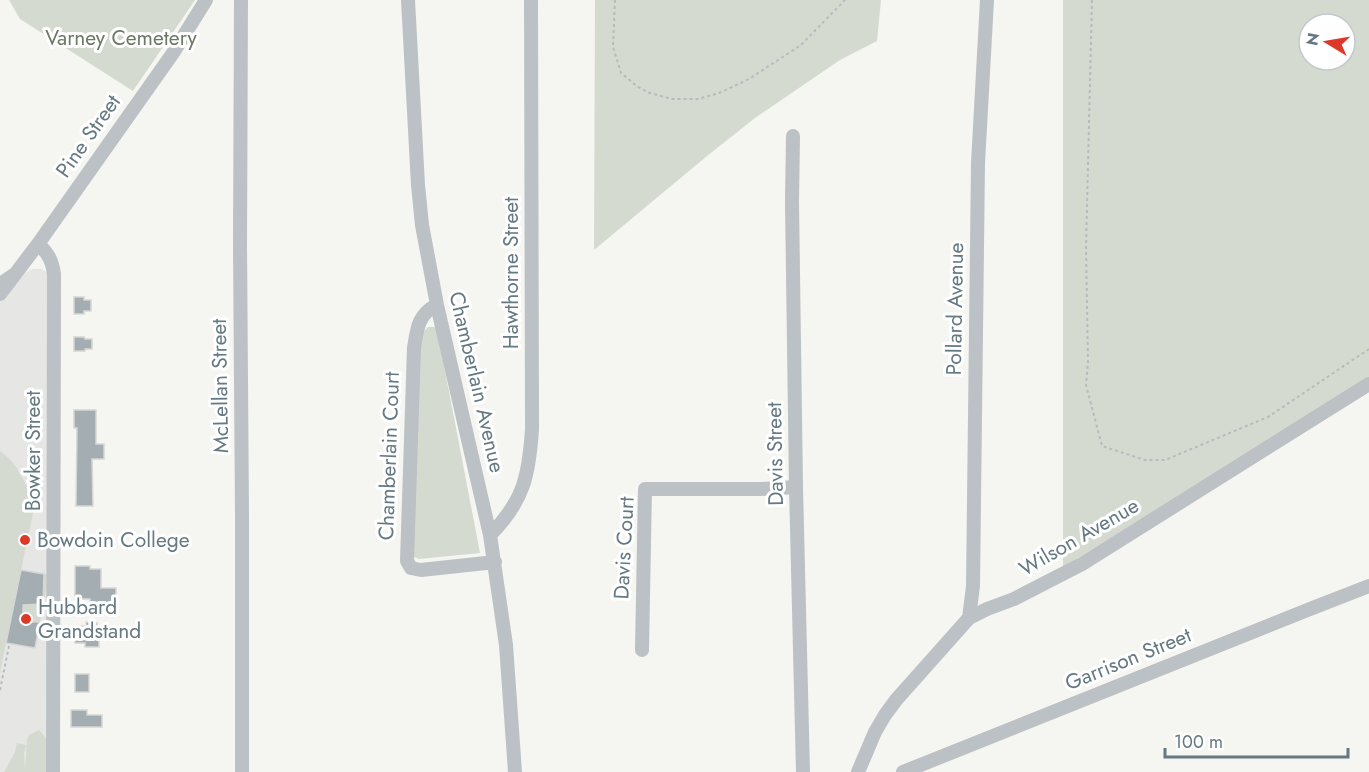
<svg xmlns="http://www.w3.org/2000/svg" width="1369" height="772" font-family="Jost,sans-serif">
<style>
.built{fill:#e6e6e5}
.green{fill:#d5dad1;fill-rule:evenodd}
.building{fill:#a4aeb2;stroke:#d6d6d4;stroke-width:1.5}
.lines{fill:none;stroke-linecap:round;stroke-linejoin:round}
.path{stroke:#b8bbbd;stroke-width:2;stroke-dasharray:3 3;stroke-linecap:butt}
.service{stroke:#bbc1c4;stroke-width:7}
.minor{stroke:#bbc1c4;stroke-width:14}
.poi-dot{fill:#de3828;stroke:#fff;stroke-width:2}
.labels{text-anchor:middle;stroke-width:6;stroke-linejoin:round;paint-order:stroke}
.park-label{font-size:21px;fill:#6b7963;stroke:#fff}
.street-label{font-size:21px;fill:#657982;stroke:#fff}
.poi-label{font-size:21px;fill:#657982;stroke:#fff;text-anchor:start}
</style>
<rect width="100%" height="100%" fill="#f5f5f1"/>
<path class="built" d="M 32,269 L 41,269 L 47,272 L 50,281 L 49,772 L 0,772 L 0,302 L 23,274 Z"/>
<path class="green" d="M 9,0 L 195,0 L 133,91 L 20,19 Z
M 595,0 L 881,0 L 877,41 L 840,60 L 755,118 L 707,156 L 594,250 Z
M 1063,0 L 1369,0 L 1369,381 L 1063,567 ZM 1309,24 L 1345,24 L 1345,60 L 1309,60 Z
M 428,327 L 435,327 L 437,329 L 480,553 L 419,559 L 412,556 L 418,351 C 420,343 421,332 428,327 Z
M 0,451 C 14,461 20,472 27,487 L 38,490 L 21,570 L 49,575 L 35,648 L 6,643 L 0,673 Z
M 39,730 L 48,740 L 49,772 L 4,772 L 15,752 L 17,743 L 26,745 L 24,754 L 25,769 L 27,740 L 29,735 Z"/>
<path class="building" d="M 74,297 L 84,297 L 84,300 L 91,300 L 91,311 L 84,311 L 84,314 L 74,314 Z
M 74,337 L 84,337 L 85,339 L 92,339 L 92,349 L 85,349 L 85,351 L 74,351 Z
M 74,410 L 96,410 L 96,444 L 104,444 L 104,459 L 92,459 L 93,506 L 76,506 L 77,428 L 74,428 Z
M 75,566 L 90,566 L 90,569 L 101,569 L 101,588 L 116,588 L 116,604 L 90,604 L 90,599 L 75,599 Z
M 21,570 L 44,574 L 43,604 L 23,605 L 23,622 L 40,622 L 35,648 L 6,643 Z
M 86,622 L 97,623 L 97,626 L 99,626 L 99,647 L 85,647 L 85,643 L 75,643 L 75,626 L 86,626 Z
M 75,674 L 89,674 L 89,692 L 75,692 Z
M 71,710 L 87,710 L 87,715 L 102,715 L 102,727 L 71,727 Z"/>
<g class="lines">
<path class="path" d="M 615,0 L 613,47 L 621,73 L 638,87 L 650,93 L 672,99 L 698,99 L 719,93 L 749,79 L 801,45 L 845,0
M 1092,0 L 1086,247 L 1088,362 L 1086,385 L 1102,446 L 1145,460 L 1165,460 L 1268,417 L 1369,349
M 0,690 L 9,646"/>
<path class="service" d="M 0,280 L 12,272"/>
<path class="minor" d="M 241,0 L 240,245 L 242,515 L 242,772
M 408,0 L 418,185 L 422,225 L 437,305 L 490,535 L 506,645 L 515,772
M 793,136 L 792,202 L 796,487 L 803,772
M 38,244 C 48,253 52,260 54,274 L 53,772
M 0,294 L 38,244 L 173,53 L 206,0
M 437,305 C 418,314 417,329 414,348 L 407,561 L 411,568 L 421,570 L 495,562
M 490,535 C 524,501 529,475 532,429 L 531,0
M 969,618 L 973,586 L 978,163 L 987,0
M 642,650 L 645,489 L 760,489 L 796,487
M 858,772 L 875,732 L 885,715 L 896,700 L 969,618 L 987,609 L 1014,599 L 1082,564 L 1369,384
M 903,772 L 1310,609 L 1369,586"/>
</g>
<g class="poi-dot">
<circle cx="25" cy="540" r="6"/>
<circle cx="26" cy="619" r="6"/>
</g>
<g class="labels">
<g class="park-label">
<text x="121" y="45">Varney Cemetery</text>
</g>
<g class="street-label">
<text transform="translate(88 136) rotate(-55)" y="7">Pine Street</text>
<text transform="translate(511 273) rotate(-90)" y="7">Hawthorne Street</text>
<text transform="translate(955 309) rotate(-89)" y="7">Pollard Avenue</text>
<text transform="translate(477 382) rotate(77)" y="7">Chamberlain Avenue</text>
<text transform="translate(220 386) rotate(-91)" y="7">McLellan Street</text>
<text transform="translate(33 451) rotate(-90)" y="7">Bowker Street</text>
<text transform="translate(775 454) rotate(-91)" y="7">Davis Street</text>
<text transform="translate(389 456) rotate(-88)" y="7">Chamberlain Court</text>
<text transform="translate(1079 537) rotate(-30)" y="7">Wilson Avenue</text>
<text transform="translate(624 548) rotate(-87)" y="7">Davis Court</text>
<text transform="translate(1128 659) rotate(-22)" y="7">Garrison Street</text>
</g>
<g class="poi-label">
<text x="37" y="547">Bowdoin College</text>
<text x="38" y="614">Hubbard<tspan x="38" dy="24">Grandstand</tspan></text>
</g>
</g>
<g transform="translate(1327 42) rotate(281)"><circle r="28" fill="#ffffff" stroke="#c1c9cd" stroke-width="1.5"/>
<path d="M0-4.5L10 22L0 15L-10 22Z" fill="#de3828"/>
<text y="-9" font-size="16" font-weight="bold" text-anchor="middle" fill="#657982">N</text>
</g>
<path d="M1165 748v9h183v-9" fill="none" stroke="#657982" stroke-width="3"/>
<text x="1174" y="748" font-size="18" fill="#657982" stroke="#ffffff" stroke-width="4.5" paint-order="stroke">100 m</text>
</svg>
